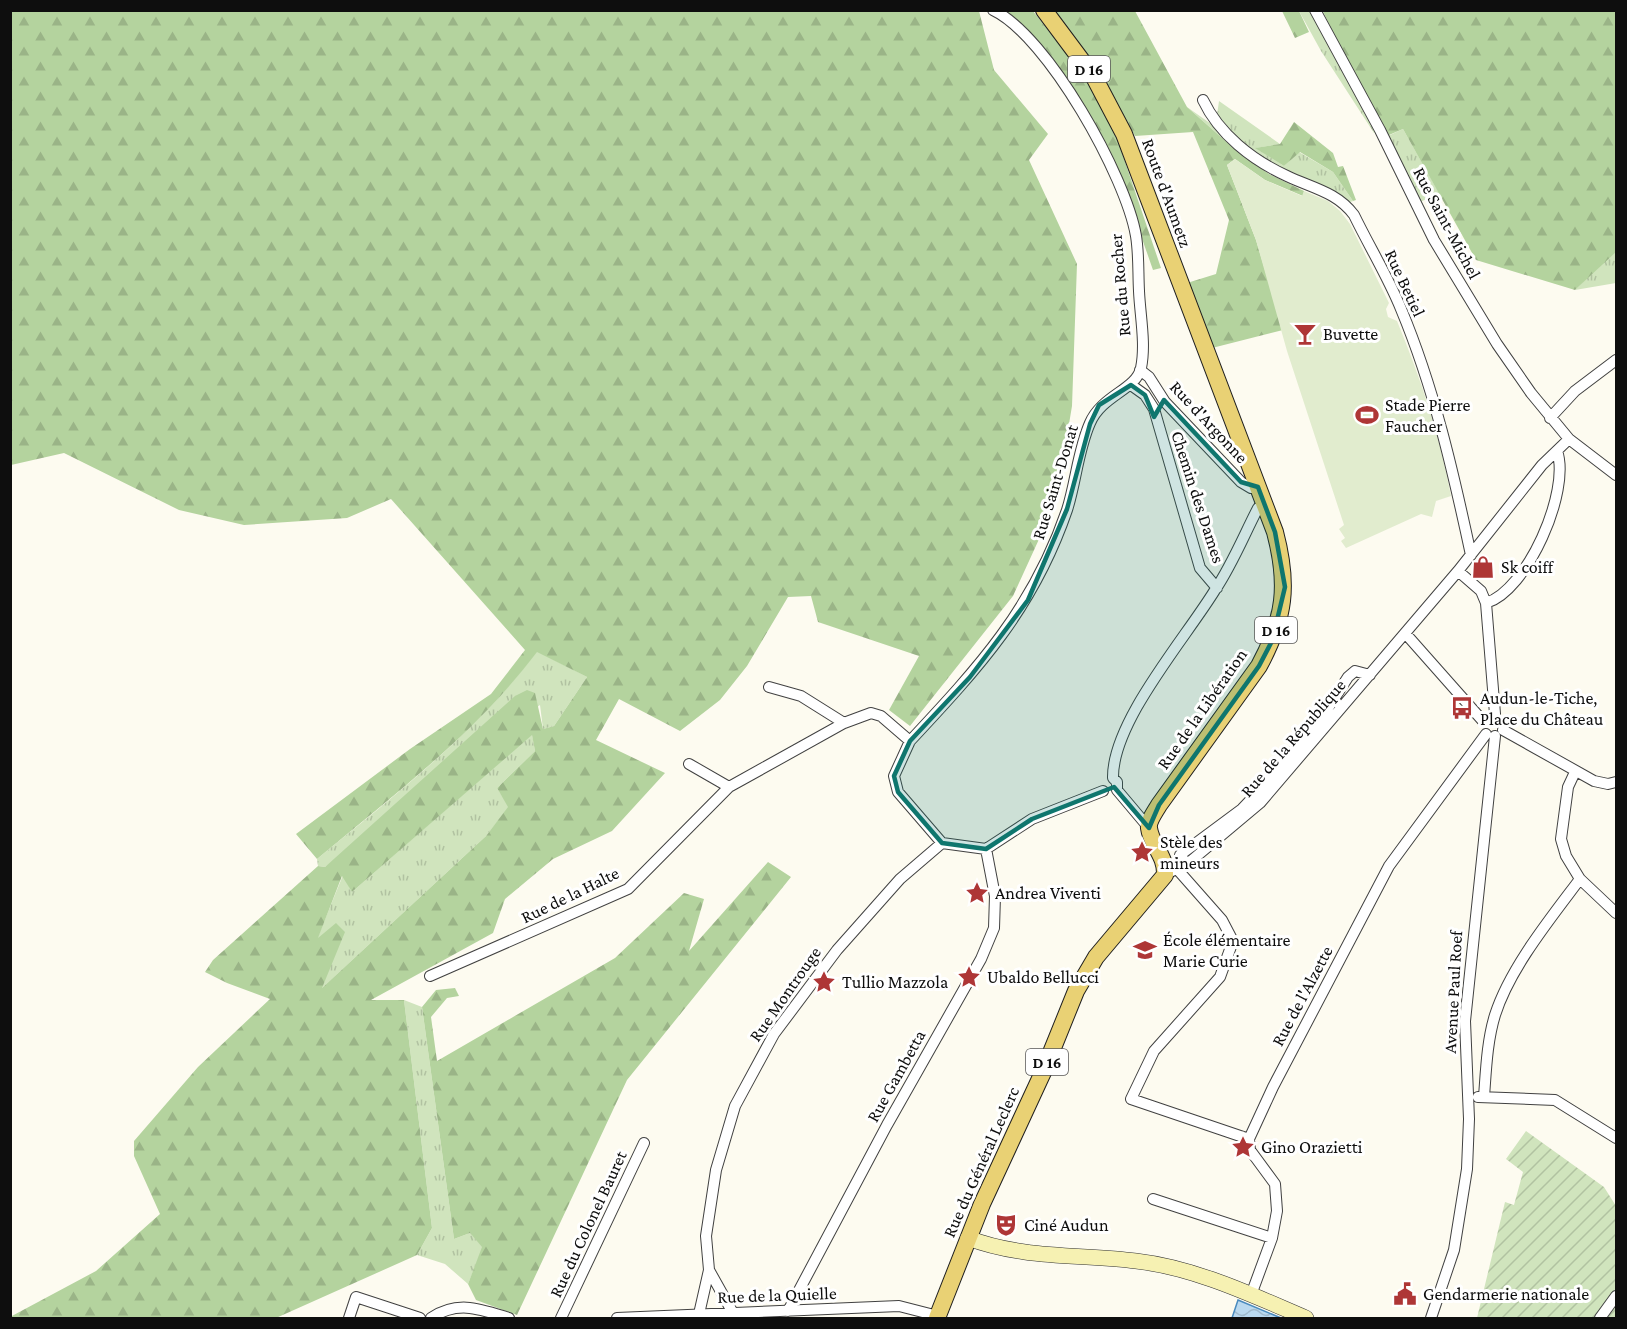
<svg xmlns="http://www.w3.org/2000/svg" width="1627" height="1329" font-family="'Crimson Pro',serif">
<style>
.grass{fill:url(#grass-tufts)}
.forest{fill:url(#forest-firs);fill-rule:evenodd}
.garden{fill:url(#garden-furrows)}
.pitch{fill:#e1ecce}
.water{fill:url(#water-waves);stroke:#4a8bbe;stroke-width:1.5}
.lines{fill:none;stroke-linecap:round;stroke-linejoin:round}
.minor-casing{stroke:#414141;stroke-width:12}
.secondary-casing{stroke:#303030;stroke-width:16}
.primary-casing{stroke:#1f1f1f;stroke-width:18}
.minor{stroke:#fff;stroke-width:10}
.secondary{stroke:#f6f1b2;stroke-width:15}
.primary{stroke:#e9d174;stroke-width:16}
.marked{fill:#0f766e;fill-opacity:0.2;stroke:#0f766e;stroke-width:4.5;stroke-linejoin:round}
.labels{text-anchor:middle;stroke-width:6;stroke-linejoin:round;paint-order:stroke}
.shield{fill:#fff;stroke:#565656;stroke-width:1.5}
.shield-label{font-size:16px;font-weight:bold;fill:#0e0e0e}
.street-label{font-size:18px;fill:#0e0e0e;stroke:#fff}
.poi-label{font-size:18px;fill:#0e0e0e;stroke:#fff;text-anchor:start}
</style>
<defs>
<pattern id="grass-tufts" width="24" height="20" patternUnits="userSpaceOnUse" patternTransform="scale(1.5)"><rect width="24" height="20" fill="#d0e4bd"/><path d="M3 7l-1-3M5 7V3M7 7l1-3M15 17l-1-3M17 17v-4M19 17l1-3" fill="none" stroke="#b1c2a1"/></pattern>
<pattern id="forest-firs" width="22" height="20" patternUnits="userSpaceOnUse" patternTransform="scale(1.5)"><rect width="22" height="20" fill="#b4d39e"/><path d="M5 1l3.5 6h-7zM16 11l3.5 6h-7z" fill="#9ab487"/></pattern>
<pattern id="garden-furrows" width="10" height="10" patternUnits="userSpaceOnUse" patternTransform="scale(1.5)"><rect width="10" height="10" fill="#d0e4bd"/><path d="M-1 1l2-2M0 10L10 0M9 11l2-2" fill="none" stroke="#b1c2a1"/></pattern>
<pattern id="water-waves" width="16" height="10" patternUnits="userSpaceOnUse" patternTransform="scale(1.5)"><rect width="16" height="10" fill="#bad9ef"/><path d="M0 5q4-4 8 0t8 0" fill="none" stroke="#9fb9cc"/></pattern>
</defs>
<rect width="100%" height="100%" fill="#fdfbf0"/>
<path class="grass" d="M 1299,11 L 1323,11 L 1335,38 L 1390,135 L 1403,129 L 1439,193 L 1416,204 L 1380,131 L 1374,133 L 1321,51 Z
M 1219,101 L 1280,144 L 1256,148 L 1284,166 L 1299,152 L 1333,172 L 1353,201 L 1345,204 L 1243,148 L 1239,153 L 1187,107 L 1224,133 L 1217,115 Z
M 1616,252 L 1616,283 L 1575,290 L 1611,255 Z
M 537,651 L 587,677 L 554,726 L 543,729 L 540,705 L 325,867 L 318,866 L 317,859 C 395,795 476,733 537,651 Z
M 532,734 L 535,751 L 497,788 L 509,807 L 486,836 L 321,989 L 317,939 L 343,875 L 352,892 Z
M 404,1000 L 422,1007 L 454,1239 L 470,1233 L 483,1247 L 468,1284 L 445,1264 L 417,1255 L 432,1228 Z"/>
<path class="forest" d="M 10,11 L 979,11 L 994,70 L 1048,134 L 1029,160 L 1077,264 L 1072,406 L 1056,502 L 1013,596 L 910,726 L 889,710 L 919,656 L 818,622 L 811,596 L 788,597 L 747,666 L 720,700 L 680,731 L 619,699 L 596,740 L 665,773 L 612,831 L 553,859 L 505,899 L 493,933 L 371,1000 L 404,1000 L 432,1228 L 417,1255 L 276,1318 L 10,1317 L 96,1271 L 160,1214 L 134,1156 L 134,1141 L 198,1067 L 270,999 L 227,983 L 205,972 L 213,960 L 318,866 L 325,867 L 515,696 L 527,690 L 535,693 L 543,729 L 554,726 L 587,677 L 537,652 C 476,733 394,795 317,859 L 296,834 L 410,749 L 491,694 L 525,650 L 391,499 L 347,518 L 244,525 L 179,510 L 64,453 L 11,465 ZM 532,735 L 535,751 L 497,788 L 508,807 L 486,836 L 322,988 L 345,932 L 336,923 L 318,938 L 342,876 L 352,892 Z
M 1003,11 L 1033,11 L 1088,81 L 1118,141 L 1161,268 L 1153,270 L 1118,170 L 1086,109 L 1034,37 Z
M 1054,11 L 1135,11 L 1187,107 L 1239,153 L 1269,174 L 1304,191 L 1303,196 L 1265,180 L 1235,159 L 1227,165 L 1256,240 L 1283,330 L 1212,348 L 1187,283 L 1216,274 L 1229,220 L 1193,132 L 1135,136 L 1100,73 Z
M 1282,11 L 1299,11 L 1309,32 L 1295,38 Z
M 1323,11 L 1616,11 L 1616,252 L 1575,290 L 1476,260 L 1403,129 L 1389,135 L 1335,38 Z
M 1294,122 L 1333,153 L 1338,167 L 1343,166 L 1356,200 L 1353,201 L 1333,172 L 1300,152 L 1284,166 L 1255,148 L 1280,144 Z
M 768,862 L 791,877 L 627,1080 L 517,1315 L 476,1300 L 468,1284 L 482,1247 L 470,1233 L 454,1239 L 422,1007 L 436,990 L 455,988 L 459,996 L 447,998 L 431,1017 L 437,1061 L 615,958 L 684,893 L 704,899 L 689,951 Z"/>
<path class="garden" d="M 1526,1131 L 1604,1187 L 1616,1206 L 1616,1318 L 1477,1318 L 1505,1202 L 1514,1205 L 1523,1172 L 1506,1159 Z"/>
<path class="pitch" d="M 1235,159 L 1265,180 L 1302,196 L 1304,191 L 1328,201 L 1340,211 L 1350,224 L 1389,303 L 1386,309 L 1388,317 L 1397,321 C 1421,379 1440,436 1451,496 L 1436,501 L 1432,517 L 1421,514 L 1346,548 L 1341,541 L 1345,538 L 1339,529 L 1344,525 L 1287,351 L 1256,240 L 1227,165 Z"/>
<path class="water" d="M 1238,1300 L 1281,1318 L 1232,1318 Z"/>
<g class="lines">
<g class="minor-casing">
<path id="minor" d="M 1315,10 L 1380,130 L 1434,240 L 1497,344 L 1531,393 L 1569,439 L 1616,475
M 1203,100 C 1219,134 1252,160 1287,176 C 1312,188 1337,192 1354,215 C 1369,246 1388,277 1401,309 C 1434,388 1453,471 1471,555
M 1140,370 L 1149,377 L 1165,402 L 1241,482 L 1251,488 L 1258,487
M 1131,385 L 1145,395 L 1154,409 L 1200,568 L 1217,588
M 1550,418 L 1575,391 L 1616,360
M 1458,571 L 1481,591 L 1486,603 L 1495,714
M 1486,603 C 1527,591 1571,491 1557,451
M 1405,633 L 1482,720
M 769,687 L 801,696 L 844,723
M 1503,730 L 1594,781 L 1608,784 L 1616,782
M 910,741 C 979,667 1033,609 1067,510 C 1076,482 1078,450 1090,423 C 1102,395 1136,390 1141,368 C 1146,344 1140,315 1139,291 C 1138,273 1139,254 1136,236 C 1126,177 1048,36 993,10
M 689,764 L 729,787
M 1575,772 L 1568,787 L 1561,839 L 1566,856 L 1580,879 L 1616,913
M 1149,828 L 1117,790 L 1117,782 L 1113,778 C 1112,722 1185,639 1215,590 C 1232,565 1244,535 1258,508 L 1265,506
M 1186,863 L 1180,855 L 1242,809 L 1262,788 L 1319,722 L 1348,677 L 1355,671 L 1370,675
M 1177,869 L 1222,920 L 1233,941 L 1220,977 L 1154,1051 L 1131,1099 L 1249,1139
M 1165,875 L 1192,860 L 1260,803 L 1458,571 L 1542,465 L 1569,439
M 430,976 L 628,889 L 729,787 L 844,723 L 871,713 L 881,716 L 910,741 L 894,776 L 898,792 L 942,843 L 986,849 L 1032,819 L 1103,791
M 1478,1097 L 1555,1100 L 1616,1138
M 1484,1097 C 1486,1070 1487,1041 1495,1015 C 1510,968 1550,919 1580,879
M 1153,1199 L 1272,1238
M 709,1270 L 733,1313
M 1251,1295 L 1272,1238 L 1277,1211 L 1275,1184 L 1250,1150 L 1249,1139 L 1273,1087 L 1389,866 L 1486,734
M 788,1311 L 887,1125 L 981,959 L 994,928 L 995,896 L 986,849
M 699,1314 L 709,1270 L 706,1236 L 716,1170 L 735,1106 L 774,1034 L 837,950 L 900,879 L 942,843
M 349,1318 L 356,1297 L 420,1318
M 431,1318 C 458,1300 480,1309 509,1318
M 561,1318 L 644,1143
M 617,1318 L 899,1306 L 938,1316
M 1431,1318 L 1454,1250 L 1467,1169 L 1469,1119 L 1465,1021 L 1495,736
M 1600,1318 L 1616,1296"/>
</g>
<g class="secondary-casing">
<path id="secondary" d="M 968,1238 C 1023,1259 1079,1254 1136,1261 C 1196,1268 1252,1295 1306,1318"/>
</g>
<g class="primary-casing">
<path id="primary" d="M 937,1318 L 982,1204 L 1044,1070 L 1076,991 L 1096,957 L 1165,875 C 1166,855 1151,845 1149,828 C 1148,821 1155,812 1159,805 L 1259,666 C 1285,618 1289,585 1275,532 L 1124,134 L 1094,77 L 1044,10"/>
</g>
<use href="#minor" class="minor"/>
<use href="#secondary" class="secondary"/>
<use href="#primary" class="primary"/>
</g>
<path class="marked" d="M 1131,385 L 1145,395 L 1154,417 L 1164,400 L 1241,482 L 1258,487 L 1275,532 L 1285,587 L 1272,641 L 1259,666 L 1159,805 L 1149,828 L 1114,787 L 1032,819 L 986,849 L 942,843 L 898,792 L 894,776 L 910,741 L 970,677 L 1028,600 L 1067,509 L 1090,424 L 1099,405 Z"/>
<defs>
<g id="bar-bare" transform="scale(1.8)"><path d="M-6-5H6L.8 .8V4.5H3.5V6h-7V4.5H-.8V.8Z" fill="#ae3636" stroke="#fff" stroke-width="2.5" paint-order="stroke"/></g>
<g id="stadium-bare" transform="scale(1.8)"><path d="M0-5a6.5 5 0 1 0 0 10a6.5 5 0 1 0 0-10ZM-3.5-1.8h7v3.6h-7Z" fill="#ae3636" stroke="#fff" stroke-width="2.5" paint-order="stroke"/></g>
<g id="shop-bare" transform="scale(1.8)"><path d="M-5-2.5h2.3a2.7 3.5 0 0 1 5.4 0H5L5.5 6h-11ZM-1.5-2.5h3a1.5 2.3 0 0 0-3 0Z" fill="#ae3636" stroke="#fff" stroke-width="2.5" paint-order="stroke"/></g>
<g id="bus-bare" transform="scale(1.8)"><path d="M-5-6H5V4H4V6H2V4H-2V6H-4V4H-5ZM-3.5-4V0h7V-4ZM-3.5 1.2v1.5H-2V1.2ZM2 1.2v1.5H3.5V1.2Z" fill="#ae3636" stroke="#fff" stroke-width="2.5" paint-order="stroke"/></g>
<g id="sight-bare" transform="scale(1.8)"><path d="M0-6L1.8-2.2L6-1.7L2.9 1.2L3.7 5.4L0 3.3L-3.7 5.4L-2.9 1.2L-6-1.7L-1.8-2.2Z" fill="#ae3636" stroke="#fff" stroke-width="2.5" paint-order="stroke"/></g>
<g id="school-bare" transform="scale(1.8)"><path d="M0-5L7-2L0 1L-7-2ZM-4 1L0 2.5L4 1V4Q0 6-4 4Z" fill="#ae3636" stroke="#fff" stroke-width="2.5" paint-order="stroke"/></g>
<g id="theatre-bare" transform="scale(1.8)"><path d="M-5-5.5Q0-4 5-5.5V0Q5 5 0 6Q-5 5-5 0ZM-3.3-2.5H-1v1.5H-3.3ZM1-2.5H3.3v1.5H1ZM-2.8 1Q0 5.5 2.8 1Z" fill="#ae3636" stroke="#fff" stroke-width="2.5" paint-order="stroke"/></g>
<g id="civic-bare" transform="scale(1.8)"><path d="M-.6-6.5H3V-4.5H.6V-3L4-1V1h2V6H-6V1h2V-1L-.6-3ZM-1.2 2.5V6h2.4V2.5Z" fill="#ae3636" stroke="#fff" stroke-width="2.5" paint-order="stroke"/></g>
</defs>
<g fill-rule="evenodd">
<use href="#bar-bare" x="1305" y="334"/>
<use href="#stadium-bare" x="1367" y="415"/>
<use href="#shop-bare" x="1483" y="567"/>
<use href="#bus-bare" x="1462" y="708"/>
<use href="#sight-bare" x="1142" y="852"/>
<use href="#sight-bare" x="977" y="893"/>
<use href="#school-bare" x="1145" y="950"/>
<use href="#sight-bare" x="969" y="977"/>
<use href="#sight-bare" x="824" y="982"/>
<use href="#sight-bare" x="1243" y="1147"/>
<use href="#theatre-bare" x="1006" y="1225"/>
<use href="#civic-bare" x="1405" y="1294"/>
</g>
<g class="labels">
<g class="shield">
<rect x="1068" y="56" width="42" height="26" rx="4.5"/>
<rect x="1255" y="617" width="42" height="26" rx="4.5"/>
<rect x="1026" y="1049" width="42" height="26" rx="4.5"/>
</g>
<g class="shield-label">
<text x="1089" y="75">D 16</text>
<text x="1276" y="636">D 16</text>
<text x="1047" y="1068">D 16</text>
</g>
<g class="street-label">
<text transform="translate(1167 193) rotate(70)" y="6">Route d'Aumetz</text>
<text transform="translate(1447 223) rotate(62)" y="6">Rue Saint-Michel</text>
<text transform="translate(1405 283) rotate(65)" y="6">Rue Betiel</text>
<text transform="translate(1120 285) rotate(-95)" y="6">Rue du Rocher</text>
<text transform="translate(1209 422) rotate(47)" y="6">Rue d'Argonne</text>
<text transform="translate(1055 482) rotate(-73)" y="6">Rue Saint-Donat</text>
<text transform="translate(1198 497) rotate(72)" y="6">Chemin des Dames</text>
<text transform="translate(1202 709) rotate(-55)" y="6">Rue de la Libération</text>
<text transform="translate(1293 738) rotate(-49)" y="6">Rue de la République</text>
<text transform="translate(570 895) rotate(-26)" y="6">Rue de la Halte</text>
<text transform="translate(1453 992) rotate(-87)" y="6">Avenue Paul Roef</text>
<text transform="translate(785 994) rotate(-55)" y="6">Rue Montrouge</text>
<text transform="translate(1302 996) rotate(-62)" y="6">Rue de l'Alzette</text>
<text transform="translate(896 1076) rotate(-61)" y="6">Rue Gambetta</text>
<text transform="translate(981 1162) rotate(-66)" y="6">Rue du Général Leclerc</text>
<text transform="translate(588 1224) rotate(-65)" y="6">Rue du Colonel Bauret</text>
<text transform="translate(777 1295) rotate(-2)" y="6">Rue de la Quielle</text>
</g>
<g class="poi-label">
<text x="1323" y="340">Buvette</text>
<text x="1385" y="411">Stade Pierre<tspan x="1385" dy="21">Faucher</tspan></text>
<text x="1501" y="573">Sk coiff</text>
<text x="1480" y="704">Audun-le-Tiche,<tspan x="1480" dy="21">Place du Château</tspan></text>
<text x="1160" y="848">Stèle des<tspan x="1160" dy="21">mineurs</tspan></text>
<text x="995" y="899">Andrea Viventi</text>
<text x="1163" y="946">École élémentaire<tspan x="1163" dy="21">Marie Curie</tspan></text>
<text x="987" y="983">Ubaldo Bellucci</text>
<text x="842" y="988">Tullio Mazzola</text>
<text x="1261" y="1153">Gino Orazietti</text>
<text x="1024" y="1231">Ciné Audun</text>
<text x="1423" y="1300">Gendarmerie nationale</text>
</g>
</g>
<rect width="1627" height="1329" fill="none" stroke="#0e0e0e" stroke-width="24"/>
</svg>
